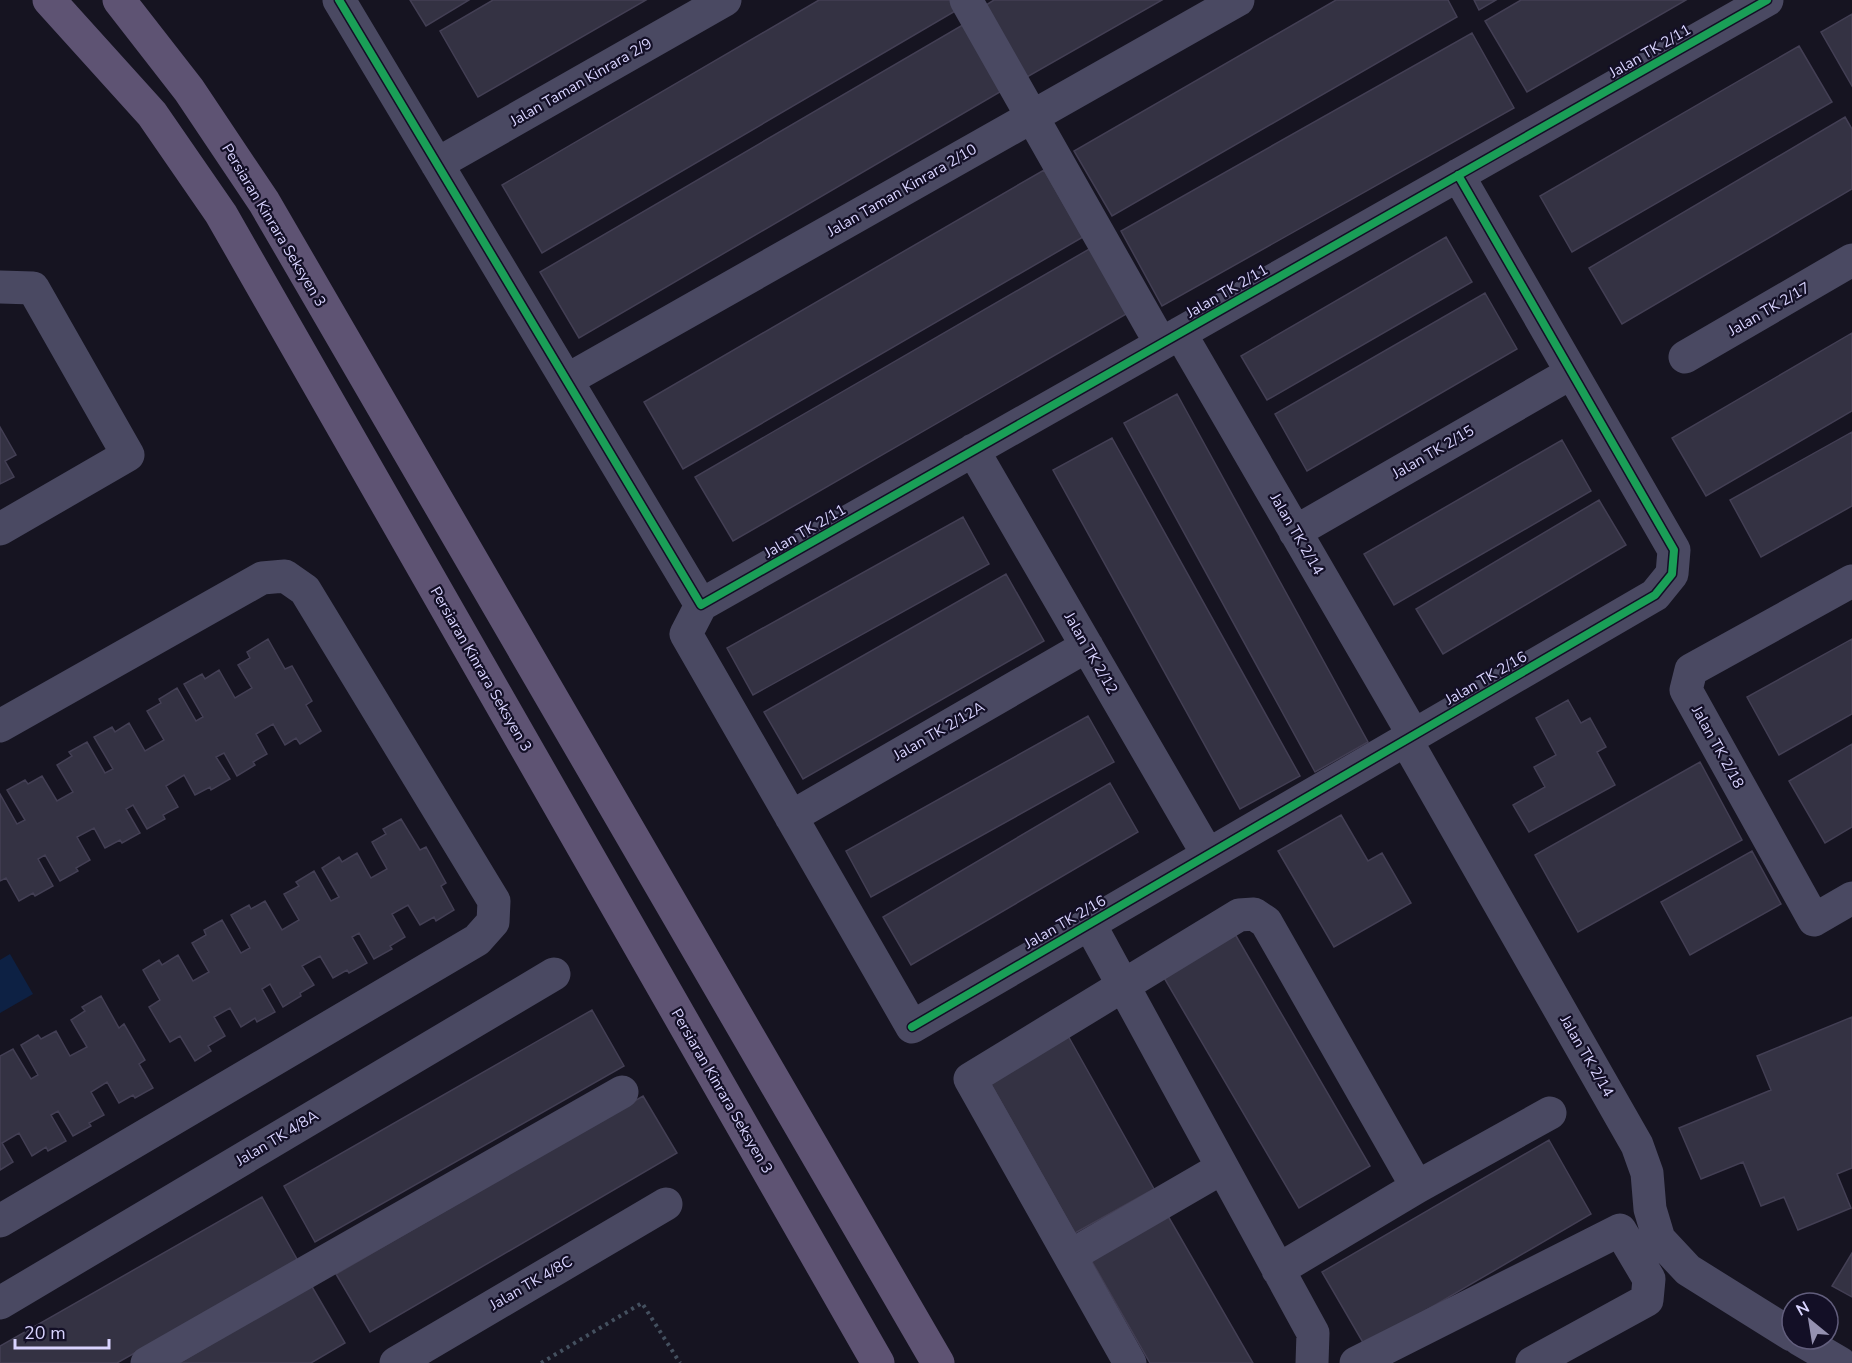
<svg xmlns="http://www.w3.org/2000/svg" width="1852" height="1363" font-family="'Nunito Sans',sans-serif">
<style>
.water{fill:#0d2144}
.building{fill:#343243;stroke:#433f54;stroke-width:1.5}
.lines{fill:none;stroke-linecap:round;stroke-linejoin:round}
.path{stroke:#44505f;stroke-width:4;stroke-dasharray:3 4.5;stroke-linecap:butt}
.minor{stroke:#4a4962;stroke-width:33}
.major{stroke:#5e5373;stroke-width:33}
.cycleway-casing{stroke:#130f26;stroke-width:11}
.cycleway{stroke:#1a9f57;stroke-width:8}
.labels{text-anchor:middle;stroke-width:4.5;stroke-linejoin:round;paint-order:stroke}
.street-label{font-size:15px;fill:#d9d4ff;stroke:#130f26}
</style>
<rect width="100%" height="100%" fill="#161421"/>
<path class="water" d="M 10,954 L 33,994 L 0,1013 L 0,960 Z"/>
<path class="building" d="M 410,0 L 469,0 L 426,26 Z
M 493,0 L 646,0 L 478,97 L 440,31 Z
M 819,0 L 951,0 L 957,10 L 542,253 L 502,185 Z
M 994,0 L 1162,0 L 1027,77 L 986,5 Z
M 1336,0 L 1448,0 L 1457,17 L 1112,216 L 1074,151 Z
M 1474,0 L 1496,0 L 1479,10 Z
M 1521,0 L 1686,0 L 1527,92 L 1485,21 Z
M 1852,14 L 1852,86 L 1821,32 Z
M 966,23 L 1005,89 L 579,338 L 540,272 Z
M 1472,33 L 1514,108 L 1162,306 L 1121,231 Z
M 1799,46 L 1832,102 L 1572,252 L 1540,196 Z
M 1845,117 L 1852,129 L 1852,189 L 1622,324 L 1589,268 Z
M 1044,170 L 1083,237 L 683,469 L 644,402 Z
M 1446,237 L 1472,282 L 1267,400 L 1241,356 Z
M 1091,248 L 1128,313 L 733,541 L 695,477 Z
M 1485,293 L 1517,349 L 1307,471 L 1275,414 Z
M 1852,333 L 1852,411 L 1706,496 L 1672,438 Z
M 1177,394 L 1368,742 L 1315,772 L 1124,423 Z
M 0,427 L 16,455 L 5,461 L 14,477 L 0,484 Z
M 1852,432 L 1852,506 L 1761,557 L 1730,500 Z
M 1112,438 L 1300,776 L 1240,809 L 1053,470 Z
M 1562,440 L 1591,491 L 1394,605 L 1364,554 Z
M 1599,500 L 1626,545 L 1443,654 L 1416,609 Z
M 963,517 L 989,564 L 753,695 L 727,648 Z
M 1006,574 L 1044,641 L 803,779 L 764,712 Z
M 268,639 L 285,669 L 292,666 L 312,701 L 306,705 L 321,731 L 300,744 L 296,738 L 285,745 L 273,724 L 256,734 L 267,754 L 253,762 L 255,765 L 237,776 L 224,753 L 216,757 L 230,779 L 211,790 L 210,787 L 195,795 L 184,775 L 166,786 L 178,807 L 163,815 L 165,819 L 147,829 L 133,805 L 126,809 L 140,833 L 122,843 L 120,840 L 105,848 L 94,828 L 77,837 L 90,860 L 76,868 L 78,871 L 60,881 L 45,855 L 38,859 L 53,886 L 35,896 L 33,893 L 19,901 L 6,878 L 0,881 L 0,794 L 17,824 L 25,820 L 7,790 L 25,780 L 28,784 L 42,776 L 57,801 L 73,792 L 57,765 L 72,756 L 69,752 L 87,742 L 105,773 L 113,769 L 94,737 L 112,727 L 115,732 L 129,723 L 145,751 L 164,740 L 147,711 L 161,703 L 159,699 L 177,688 L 196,721 L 203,717 L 184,684 L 202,674 L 205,679 L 219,670 L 235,698 L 252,688 L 238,665 L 250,658 L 247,652 Z
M 1852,639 L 1852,714 L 1779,755 L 1747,697 Z
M 1568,700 L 1581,723 L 1590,718 L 1606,747 L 1597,752 L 1615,785 L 1529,832 L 1513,805 L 1545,787 L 1534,767 L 1556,755 L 1536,718 Z
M 1088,716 L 1114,762 L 871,897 L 846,851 Z
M 1852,744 L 1852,827 L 1825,843 L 1789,781 Z
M 1700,762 L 1742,840 L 1578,932 L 1535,855 Z
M 1110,783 L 1138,832 L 911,965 L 883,917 Z
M 1341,815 L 1368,861 L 1382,853 L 1411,903 L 1334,947 L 1278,851 Z
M 401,819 L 420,850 L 426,847 L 446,883 L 441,886 L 454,910 L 436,921 L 434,917 L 420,925 L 408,905 L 392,914 L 405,937 L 390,946 L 392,949 L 374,959 L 359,933 L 352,937 L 367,963 L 349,973 L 347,970 L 333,978 L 320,956 L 302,966 L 314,985 L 300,993 L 301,996 L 283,1007 L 270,984 L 262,989 L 275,1012 L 257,1022 L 255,1018 L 241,1027 L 230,1008 L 214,1017 L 225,1036 L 208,1046 L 211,1051 L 195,1061 L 180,1036 L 170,1042 L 149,1007 L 160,1000 L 143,970 L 159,960 L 162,965 L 178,955 L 193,981 L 209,972 L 192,943 L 206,935 L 204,930 L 222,920 L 241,953 L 250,948 L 231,915 L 249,905 L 251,909 L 265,901 L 282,930 L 299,920 L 284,894 L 299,886 L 296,882 L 314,871 L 331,901 L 339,897 L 322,868 L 339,857 L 342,862 L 357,853 L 371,878 L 387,869 L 372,842 L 386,834 L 383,829 Z
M 1752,851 L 1781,904 L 1690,955 L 1661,902 Z
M 1235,934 L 1370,1166 L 1299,1208 L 1163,976 Z
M 101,996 L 119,1028 L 124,1024 L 145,1060 L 139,1064 L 153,1088 L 135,1098 L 133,1095 L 119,1103 L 107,1082 L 91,1092 L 104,1115 L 89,1123 L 91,1126 L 73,1136 L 58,1111 L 51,1115 L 66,1141 L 48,1151 L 46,1147 L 32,1156 L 19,1133 L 2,1143 L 13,1162 L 0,1170 L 0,1056 L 13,1049 L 31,1079 L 38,1075 L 21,1045 L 38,1035 L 41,1039 L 56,1031 L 70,1056 L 87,1047 L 71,1020 L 85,1011 L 82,1007 Z
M 592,1010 L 624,1066 L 315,1242 L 284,1186 Z
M 1852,1017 L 1852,1168 L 1837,1174 L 1851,1208 L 1798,1230 L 1784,1197 L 1761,1206 L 1743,1162 L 1701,1179 L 1679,1128 L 1771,1090 L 1757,1056 Z
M 1067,1034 L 1154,1189 L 1075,1233 L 988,1079 Z
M 643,1096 L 677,1153 L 370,1332 L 336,1274 Z
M 1549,1140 L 1591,1214 L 1365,1346 L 1322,1272 Z
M 262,1197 L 298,1261 L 117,1363 L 0,1363 L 0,1346 Z
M 1168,1216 L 1253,1363 L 1150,1363 L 1091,1260 Z
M 1852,1253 L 1852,1297 L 1832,1286 Z
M 311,1285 L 345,1343 L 311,1363 L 179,1363 Z"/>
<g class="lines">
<path class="path" d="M 541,1363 L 642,1303 L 680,1363"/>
<path class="minor" d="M 339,0 L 701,605
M 966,0 L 1161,344
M 437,164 L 725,0
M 0,287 L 33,288 L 128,455 L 0,529
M 1180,333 L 1414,736
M 1685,357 L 1852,260
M 567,380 L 1238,0
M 973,450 L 1208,855
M 1295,532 L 1571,373
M 1852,581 L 1691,670 L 1686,690 L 1814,920 L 1852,898
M 701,605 L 686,634 L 912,1027 L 1655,595 L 1672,574 L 1674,550 L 1458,175
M 701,605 L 1767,0
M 0,726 L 262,578 L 285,576 L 305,590 L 494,901 L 493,922 L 477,940 L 0,1221
M 1406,740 L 1637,1145 L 1647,1173 L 1650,1209 L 1659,1239 L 1688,1270 L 1792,1335
M 791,817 L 1087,646
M 1089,923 L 1313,1333 L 1312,1363
M 1070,1256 L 1222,1168
M 1278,1270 L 1417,1187 L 1550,1113
M 0,1303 L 554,974
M 1799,1339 L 1840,1363
M 147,1363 L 622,1092
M 396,1363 L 666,1204
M 1130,1363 L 970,1079 L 1239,915 L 1254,914 L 1266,922 L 1417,1187
M 1356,1363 L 1620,1230 L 1649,1279 L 1647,1300 L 1532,1363"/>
<path class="major" d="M 49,0 L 152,114 L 221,214 L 878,1363
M 119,0 L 189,90 L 264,202 L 938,1363"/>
<g class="cycleway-casing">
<path id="cycleway" d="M 339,0 L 701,605 L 1767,0
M 912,1027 L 1655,595 L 1672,574 L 1674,550 L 1458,175"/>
</g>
<use href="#cycleway" class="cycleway"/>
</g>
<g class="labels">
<g class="street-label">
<text transform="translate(1650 51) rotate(-30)" y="5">Jalan TK 2/11</text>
<text transform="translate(581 82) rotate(-30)" y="5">Jalan Taman Kinrara 2/9</text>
<text transform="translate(902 190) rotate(-30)" y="5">Jalan Taman Kinrara 2/10</text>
<text transform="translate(274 225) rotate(59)" y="5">Persiaran Kinrara Seksyen 3</text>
<text transform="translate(1227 291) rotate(-30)" y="5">Jalan TK 2/11</text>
<text transform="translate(1769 309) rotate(-30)" y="5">Jalan TK 2/17</text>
<text transform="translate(1433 452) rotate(-30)" y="5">Jalan TK 2/15</text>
<text transform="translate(805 531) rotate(-30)" y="5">Jalan TK 2/11</text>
<text transform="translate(1297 534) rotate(60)" y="5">Jalan TK 2/14</text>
<text transform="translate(1091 653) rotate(60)" y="5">Jalan TK 2/12</text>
<text transform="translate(481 669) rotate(60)" y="5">Persiaran Kinrara Seksyen 3</text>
<text transform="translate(1486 678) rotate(-30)" y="5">Jalan TK 2/16</text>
<text transform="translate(939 731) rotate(-30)" y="5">Jalan TK 2/12A</text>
<text transform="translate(1718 747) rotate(61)" y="5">Jalan TK 2/18</text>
<text transform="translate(1065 922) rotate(-30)" y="5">Jalan TK 2/16</text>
<text transform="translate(1587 1056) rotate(60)" y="5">Jalan TK 2/14</text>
<text transform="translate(722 1091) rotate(60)" y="5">Persiaran Kinrara Seksyen 3</text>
<text transform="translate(277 1138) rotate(-31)" y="5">Jalan TK 4/8A</text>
<text transform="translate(531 1283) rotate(-30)" y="5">Jalan TK 4/8C</text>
</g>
</g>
<g transform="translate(1810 1321) rotate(330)"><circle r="28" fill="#130f26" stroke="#625e7d" stroke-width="1.5"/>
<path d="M0-4.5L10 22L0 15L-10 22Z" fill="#9591b1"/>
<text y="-9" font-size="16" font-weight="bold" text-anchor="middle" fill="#d9d4ff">N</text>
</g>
<path d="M15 1339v9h94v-9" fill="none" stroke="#d9d4ff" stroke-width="3"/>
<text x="24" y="1339" font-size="18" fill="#d9d4ff" stroke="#130f26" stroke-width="4.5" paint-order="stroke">20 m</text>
</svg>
